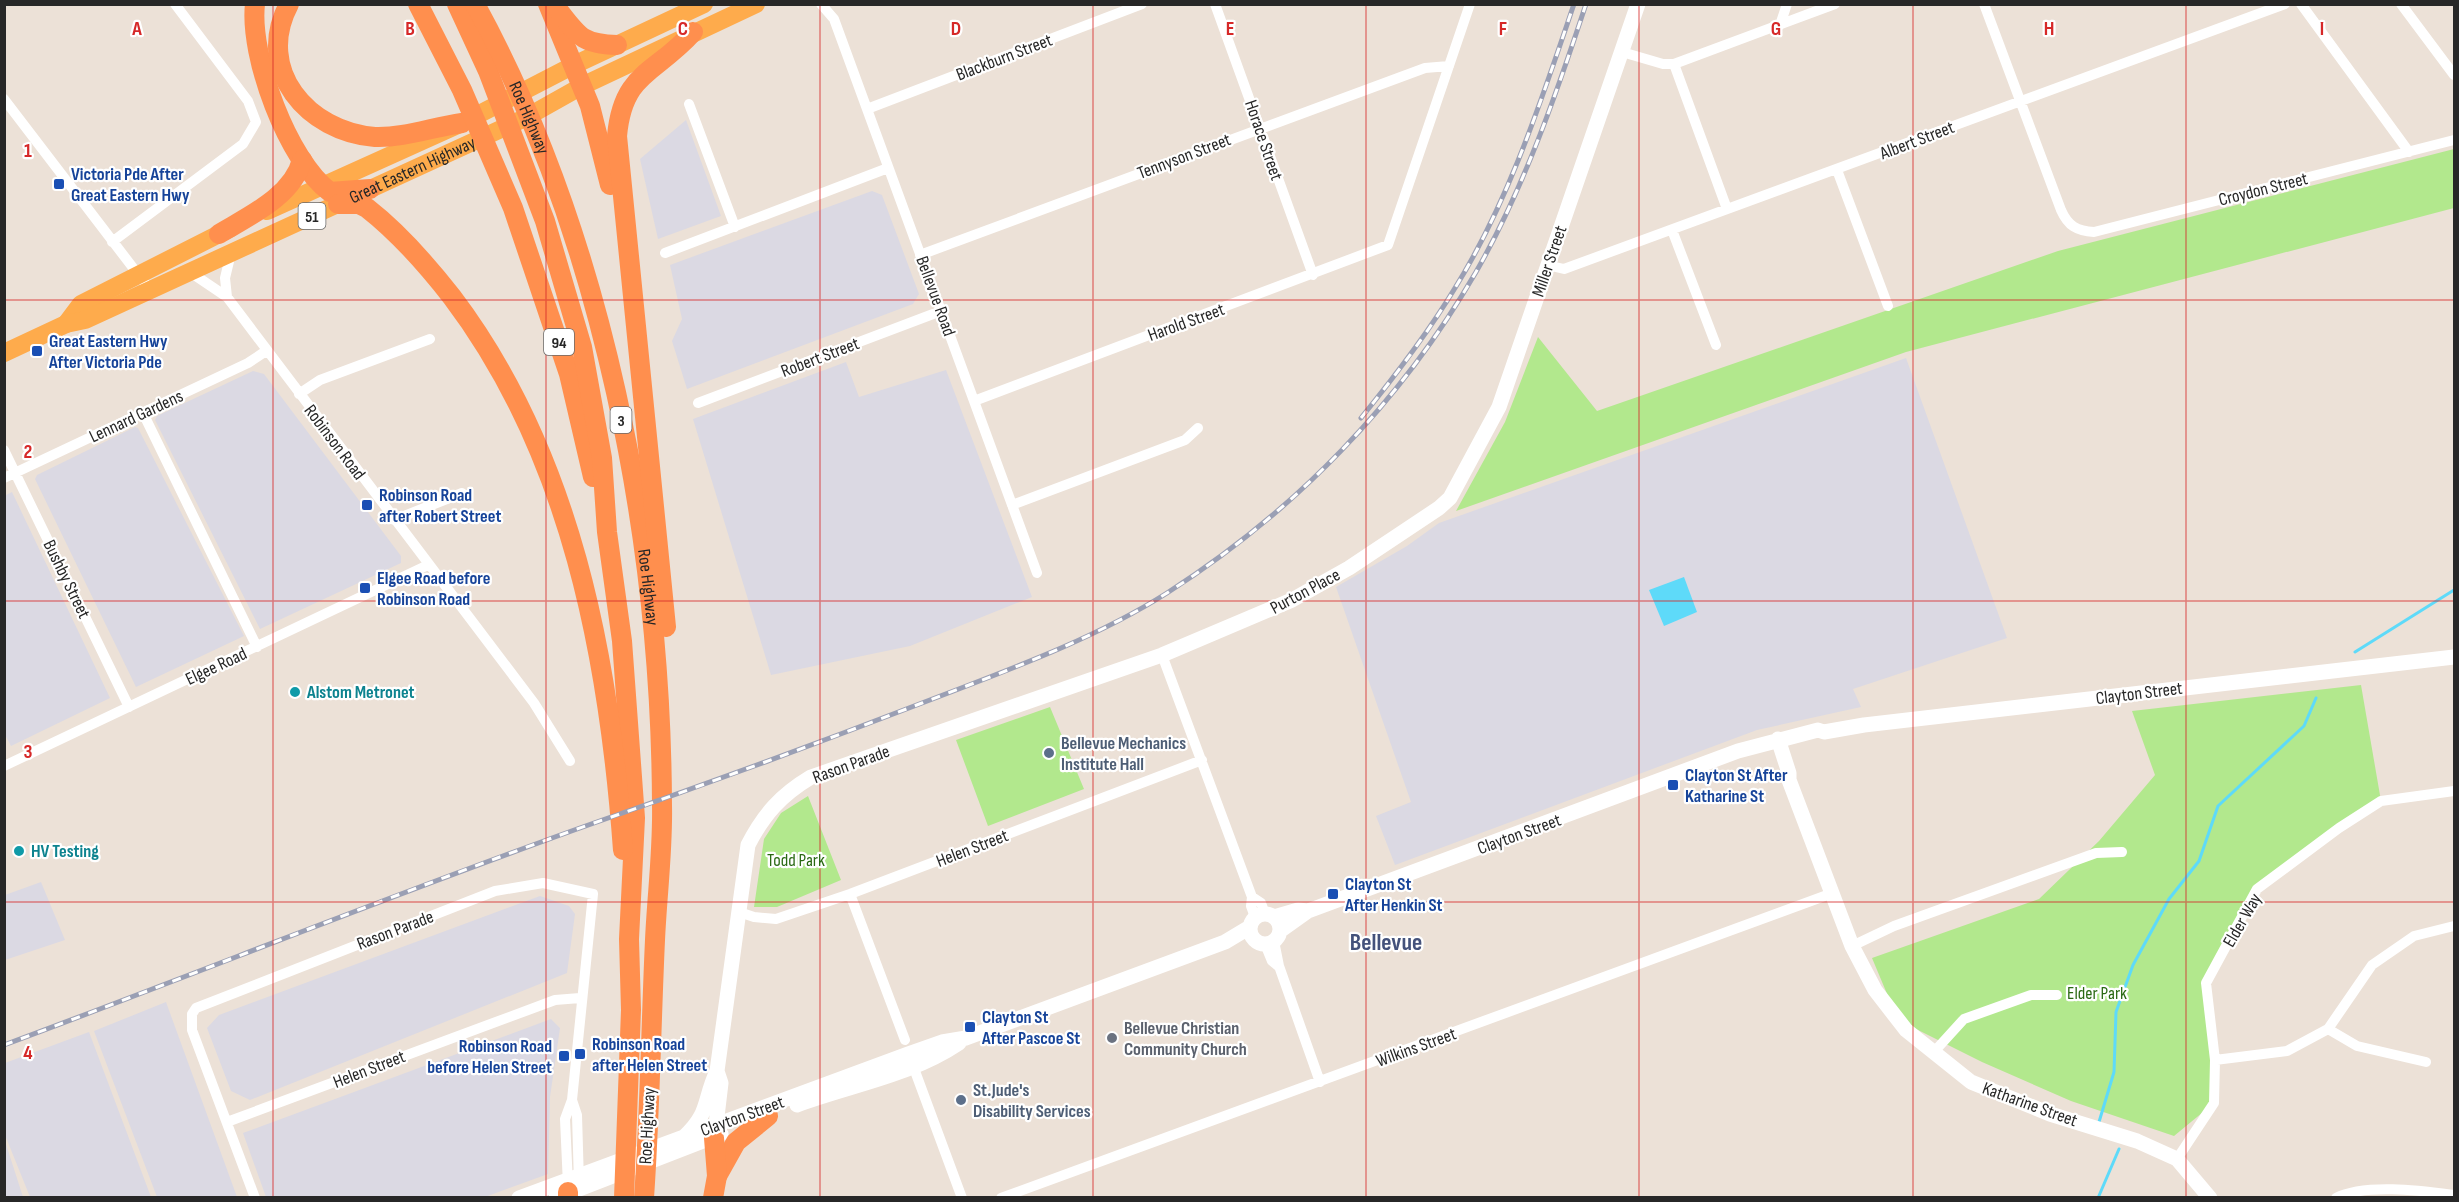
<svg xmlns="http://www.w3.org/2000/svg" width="2459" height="1202" font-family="'Sofia Sans Condensed',sans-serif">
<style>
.industrial{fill:#dbd9e3}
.green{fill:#b2e88d}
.water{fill:#5edaf9}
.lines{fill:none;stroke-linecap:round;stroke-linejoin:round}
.stream{stroke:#5edaf9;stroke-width:3}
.minor{stroke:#fff;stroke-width:10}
.secondary{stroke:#fff;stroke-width:15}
.trunk{stroke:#feab4c;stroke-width:18}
.motorway{stroke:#ff8f4e;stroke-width:20}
.rail-casing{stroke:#9a9fb4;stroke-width:5}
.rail{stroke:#fff;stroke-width:3;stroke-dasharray:9;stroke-linecap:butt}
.grid{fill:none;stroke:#d62828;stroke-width:1.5;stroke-opacity:0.55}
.transit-dot{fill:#1a4fb4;stroke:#fff;stroke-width:2}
.culture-dot{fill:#0f9aa8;stroke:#fff;stroke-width:2}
.service-dot{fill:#5c6f8a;stroke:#fff;stroke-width:2}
.worship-dot{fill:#6b7280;stroke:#fff;stroke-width:2}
.labels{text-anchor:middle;stroke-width:4.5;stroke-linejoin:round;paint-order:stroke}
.shield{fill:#fff;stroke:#686868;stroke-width:1.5}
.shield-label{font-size:16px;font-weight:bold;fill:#272727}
.street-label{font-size:18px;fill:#272727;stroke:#fff}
.transit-label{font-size:18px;font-weight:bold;fill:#164399;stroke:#fff;text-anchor:start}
.culture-label{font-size:18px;font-weight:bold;fill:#0d838f;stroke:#fff;text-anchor:start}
.service-label{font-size:18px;font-weight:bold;fill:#4e5e75;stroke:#fff;text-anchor:start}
.park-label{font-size:18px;fill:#2a6913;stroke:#fff}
.worship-label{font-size:18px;font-weight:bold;fill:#5b616d;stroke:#fff;text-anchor:start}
.district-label{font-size:24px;font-weight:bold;fill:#44527b;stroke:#fff}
.grid-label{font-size:20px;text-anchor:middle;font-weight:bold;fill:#d62828;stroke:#fff;stroke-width:4.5;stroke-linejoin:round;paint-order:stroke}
</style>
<rect width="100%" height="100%" fill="#ece1d7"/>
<path class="industrial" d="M 686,120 L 721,216 L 658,239 L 640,159 Z
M 872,191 L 882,195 L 919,294 L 913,304 L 687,389 L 672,341 L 682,319 L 670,265 Z
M 1906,358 L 2007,638 L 1853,689 L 1861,707 L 1757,730 L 1395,865 L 1376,816 L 1411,802 L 1336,587 L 1407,546 L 1439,523 Z
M 846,362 L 859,397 L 946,370 L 1032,597 L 910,646 L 771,675 L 693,419 Z
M 253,371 L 264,374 L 401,556 L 401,563 L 260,629 L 155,420 L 157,416 Z
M 135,427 L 138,428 L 244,636 L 136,687 L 35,479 L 37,475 Z
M 12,492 L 110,698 L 11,746 L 4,733 L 4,496 Z
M 41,882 L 65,940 L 5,960 L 5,895 Z
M 540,896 L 569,906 L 575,914 L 567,973 L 250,1100 L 231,1091 L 207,1028 L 219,1015 Z
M 166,1002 L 237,1197 L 157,1197 L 94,1031 Z
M 551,1019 L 560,1028 L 550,1097 L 548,1174 L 485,1197 L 266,1197 L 243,1133 Z
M 89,1032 L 151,1197 L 30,1197 L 5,1135 L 5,1063 Z
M 5,1141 L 23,1197 L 5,1197 Z"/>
<path class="green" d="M 2454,149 L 2454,208 L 1906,352 L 1456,511 L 1505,422 L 1538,337 L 1597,411 L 2058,251 Z
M 2361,685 L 2381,801 L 2257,889 L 2206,983 L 2214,1103 L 2174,1136 L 2071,1101 L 1982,1062 L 1898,1020 L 1872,958 L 2039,899 L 2099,841 L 2155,775 L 2132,711 Z
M 1050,707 L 1084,789 L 988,826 L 956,740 Z
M 808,796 L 841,880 L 777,907 L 754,907 L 764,839 L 781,813 Z"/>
<path class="water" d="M 1684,577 L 1697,612 L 1664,626 L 1649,590 Z"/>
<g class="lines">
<path class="stream" d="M 2355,652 L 2454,590
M 2099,1122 L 2114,1072 L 2116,1012 L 2133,965 L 2169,899 L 2199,861 L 2218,806 L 2304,726 L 2316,698
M 2098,1198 L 2119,1149"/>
<path class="minor" d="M 821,4 L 834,19 L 1037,573
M 1215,4 L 1313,275
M 1984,4 L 2061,210 C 2068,226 2077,231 2094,232 L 2454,140
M 2301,4 L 2409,152
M 2401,4 L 2454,75
M 1780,25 L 1787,4
M 1622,52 L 1663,64 L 1674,64 L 1835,4
M 1674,64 L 1727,209
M 4,99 L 150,290
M 689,104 L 735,227
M 867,109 L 1142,4
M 1837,170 L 1888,306
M 1672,230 L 1716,345
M 112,242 L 243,144 L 256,122 L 248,101 L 175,4
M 665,253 L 888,168
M 920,255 L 1425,68 L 1449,66
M 1547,265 L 1564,269 L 2285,4
M 190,272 L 227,297 L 534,703 L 570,761
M 227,297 L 225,278 L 231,253
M 299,394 L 320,380 L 430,339
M 974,401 L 1388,245 L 1470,4
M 698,403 L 941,311
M 143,413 L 257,647
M 4,450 L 129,707
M 4,478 L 248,363 L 266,351
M 1012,505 L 1185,440 L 1198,428
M 394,520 L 462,493
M 1162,655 L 1252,897 L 1251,906 L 1255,917
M 4,766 L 428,565
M 850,894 L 905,1040
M 1252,897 L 1261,903 L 1265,914
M 739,912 L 754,917 L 776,919 L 850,894 L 1202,760
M 1274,941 L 1279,966 L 1320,1082
M 1265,944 L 1272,961 L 1278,966
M 1852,946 L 1894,926 L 2096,853 L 2122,852
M 2328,1029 L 2357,1046 L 2426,1062
M 1933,1053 L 1964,1019 L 2031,995 L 2057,995
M 2215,1060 L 2287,1051 L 2328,1029 L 2372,965 L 2414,936 L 2454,926
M 912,1063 L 962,1198
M 572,1100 L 577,1115 L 579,1183
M 227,1122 L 555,1000 L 580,998
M 2177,1159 L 2214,1103 L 2215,1060 L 2206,983 L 2257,889 L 2339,828 L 2381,801 L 2454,791
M 255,1198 L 192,1030 L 192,1014 L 196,1008 L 495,891 L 543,883 L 593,894 L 572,1100 L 565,1119 L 568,1185
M 1001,1198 L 1830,894
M 2336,1198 C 2365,1183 2423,1191 2454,1195"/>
<path class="secondary" d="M 1778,739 L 1789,773 L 1789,780 L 1852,946 L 1875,990 L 1906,1030 L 1971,1082 L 2050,1114 L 2137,1141 L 2177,1159 L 2210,1198
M1250 929a15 15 0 1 1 30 0a15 15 0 1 1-30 0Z
M 1274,917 L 1298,910 L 1308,911
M 1280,931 L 1308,911 L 1738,751 L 1818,730 L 1824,732 L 1864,725 L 2454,657
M 797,1105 C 850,1085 910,1076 959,1043
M 715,1133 L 721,1083 L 717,1071
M 684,1137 C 710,1113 703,1101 717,1071 L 748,845 C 764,814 781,795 811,777 L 1162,655 L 1292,600 L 1349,568 L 1439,508 L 1450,498 L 1499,407 L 1638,4
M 519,1198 L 908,1054 L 942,1042 L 966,1038 L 1225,942 L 1250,927
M 556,1198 L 721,1134"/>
<g class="trunk">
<path d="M 267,211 L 462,123 L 574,65 L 704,4"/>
<path d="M 66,324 L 81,304 L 231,228"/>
<path id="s1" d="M 4,353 L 66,324 L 85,320 L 525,118 L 582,86 L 756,4"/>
</g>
<g class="motorway">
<path d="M 255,4 C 249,56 288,161 330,192 L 370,189"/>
<path d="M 289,4 C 254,70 308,132 375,137 C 404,138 433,127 462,123"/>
<path d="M 418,4 L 462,90 L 513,208 L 569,374 L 593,477"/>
<path d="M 457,4 L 488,71 L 545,221 L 582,347 L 602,458 L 607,532 L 622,641 L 635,818 L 629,939 L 631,1010 L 624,1198"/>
<path id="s2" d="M 475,4 C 603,238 661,540 662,805 C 663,850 657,895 655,940 C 651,1026 650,1112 644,1198"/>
<path d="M 548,4 L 590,106 L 610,185"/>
<path d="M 559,11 C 579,37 583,44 617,45"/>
<path d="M 338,204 L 359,204 L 367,208 C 399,233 427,265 452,297 C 571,454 609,657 623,850"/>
<path d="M 219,234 C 249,216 293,196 302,160"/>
<path d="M 666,627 L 617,136 C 623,71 656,74 693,32"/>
<path d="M 717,1176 L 736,1142 L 768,1116"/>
<path d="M 568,1198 L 568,1192"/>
<path d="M 713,1198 L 717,1176 L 714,1138"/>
</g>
<g class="rail-casing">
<path id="rail" d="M 1361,418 C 1395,376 1428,333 1455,288 C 1509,201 1541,101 1574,4
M 4,1045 C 201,972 396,893 594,823 C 704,785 813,745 922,703 C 1005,671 1091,641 1167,593 C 1294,512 1401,402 1476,272 C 1524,188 1556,95 1586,4"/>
</g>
<use href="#rail" class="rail"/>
</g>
<path class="grid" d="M 273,4 L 273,1198M 546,4 L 546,1198M 820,4 L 820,1198M 1093,4 L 1093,1198M 1366,4 L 1366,1198M 1639,4 L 1639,1198M 1913,4 L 1913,1198M 2186,4 L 2186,1198M 4,300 L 2454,300M 4,601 L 2454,601M 4,902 L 2454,902"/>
<g class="transit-dot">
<rect x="53" y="178" width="12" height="12" rx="3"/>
<rect x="31" y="345" width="12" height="12" rx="3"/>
<rect x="361" y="499" width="12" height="12" rx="3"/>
<rect x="359" y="582" width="12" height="12" rx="3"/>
<rect x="1667" y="779" width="12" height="12" rx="3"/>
<rect x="1327" y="888" width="12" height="12" rx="3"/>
<rect x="964" y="1021" width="12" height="12" rx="3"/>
<rect x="574" y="1048" width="12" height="12" rx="3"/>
<rect x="558" y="1050" width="12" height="12" rx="3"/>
</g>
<g class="culture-dot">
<circle cx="295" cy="692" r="6"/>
<circle cx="19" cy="851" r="6"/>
</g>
<g class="service-dot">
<circle cx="1049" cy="753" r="6"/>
<circle cx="961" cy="1100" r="6"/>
</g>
<circle class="worship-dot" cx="1112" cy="1038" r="6"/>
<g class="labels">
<g class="shield">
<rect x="298.5" y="203" width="27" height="26" rx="4.5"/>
<rect x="544" y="329" width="30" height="26" rx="4.5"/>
<rect x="610.5" y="407" width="21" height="26" rx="4.5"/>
</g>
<g class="shield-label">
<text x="312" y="222">51</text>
<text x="559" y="348">94</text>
<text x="621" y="426">3</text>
</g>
<g class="street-label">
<text transform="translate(1004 57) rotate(-21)" y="6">Blackburn Street</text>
<text dy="6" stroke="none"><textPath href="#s2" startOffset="126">Roe Highway</textPath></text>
<text transform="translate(1264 140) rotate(71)" y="6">Horace Street</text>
<text transform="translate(1917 140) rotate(-21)" y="6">Albert Street</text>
<text transform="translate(1184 156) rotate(-21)" y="6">Tennyson Street</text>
<text dy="6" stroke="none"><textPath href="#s1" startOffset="448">Great Eastern Highway</textPath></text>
<text transform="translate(2263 189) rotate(-14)" y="6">Croydon Street</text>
<text transform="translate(1549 261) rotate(-71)" y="6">Miller Street</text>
<text transform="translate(936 296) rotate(70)" y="6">Bellevue Road</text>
<text transform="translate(1186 322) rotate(-20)" y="6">Harold Street</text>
<text transform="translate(820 357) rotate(-21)" y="6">Robert Street</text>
<text transform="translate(136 416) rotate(-25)" y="6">Lennard Gardens</text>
<text transform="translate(335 442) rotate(53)" y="6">Robinson Road</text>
<text transform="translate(67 579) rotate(64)" y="6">Bushby Street</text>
<text dy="6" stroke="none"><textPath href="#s2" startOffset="612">Roe Highway</textPath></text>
<text transform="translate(1305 591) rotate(-28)" y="6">Purton Place</text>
<text transform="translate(216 666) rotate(-25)" y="6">Elgee Road</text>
<text transform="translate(2139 693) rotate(-7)" y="6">Clayton Street</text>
<text transform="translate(851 764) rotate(-20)" y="6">Rason Parade</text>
<text transform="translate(1519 834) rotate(-20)" y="6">Clayton Street</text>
<text transform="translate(972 848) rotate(-21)" y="6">Helen Street</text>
<text transform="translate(2242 920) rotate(-60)" y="6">Elder Way</text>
<text transform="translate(395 930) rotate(-21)" y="6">Rason Parade</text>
<text transform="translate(1416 1047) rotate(-20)" y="6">Wilkins Street</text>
<text transform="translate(369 1069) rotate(-21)" y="6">Helen Street</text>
<text transform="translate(2030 1104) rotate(20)" y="6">Katharine Street</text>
<text transform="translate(742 1116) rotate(-20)" y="6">Clayton Street</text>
<text transform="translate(647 1126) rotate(-87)" y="6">Roe Highway</text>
</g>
<g class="transit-label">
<text x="71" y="180">Victoria Pde After<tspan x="71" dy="21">Great Eastern Hwy</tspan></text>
<text x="49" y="347">Great Eastern Hwy<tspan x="49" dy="21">After Victoria Pde</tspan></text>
<text x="379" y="501">Robinson Road<tspan x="379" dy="21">after Robert Street</tspan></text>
<text x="377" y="584">Elgee Road before<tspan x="377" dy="21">Robinson Road</tspan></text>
<text x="1685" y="781">Clayton St After<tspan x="1685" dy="21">Katharine St</tspan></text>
<text x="1345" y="890">Clayton St<tspan x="1345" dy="21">After Henkin St</tspan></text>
<text x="982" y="1023">Clayton St<tspan x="982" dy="21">After Pascoe St</tspan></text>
<text x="592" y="1050">Robinson Road<tspan x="592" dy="21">after Helen Street</tspan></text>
<text x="552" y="1052" text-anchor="end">Robinson Road<tspan x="552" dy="21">before Helen Street</tspan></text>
</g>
<g class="culture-label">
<text x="307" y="698">Alstom Metronet</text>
<text x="31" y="857">HV Testing</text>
</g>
<g class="service-label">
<text x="1061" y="749">Bellevue Mechanics<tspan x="1061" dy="21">Institute Hall</tspan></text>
<text x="973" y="1096">St.Jude's<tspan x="973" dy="21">Disability Services</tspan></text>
</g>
<g class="park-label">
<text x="796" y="866">Todd Park</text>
<text x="2097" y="999">Elder Park</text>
</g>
<g class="worship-label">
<text x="1124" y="1034">Bellevue Christian<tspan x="1124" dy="21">Community Church</tspan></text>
</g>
<g class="district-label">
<text x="1386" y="950">Bellevue</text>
</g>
</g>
<g class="grid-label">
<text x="137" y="35">A</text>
<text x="410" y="35">B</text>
<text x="683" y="35">C</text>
<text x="956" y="35">D</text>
<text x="1230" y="35">E</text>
<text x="1503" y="35">F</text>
<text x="1776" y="35">G</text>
<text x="2049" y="35">H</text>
<text x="2322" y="35">I</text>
<text x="28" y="157">1</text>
<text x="28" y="458">2</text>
<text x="28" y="758">3</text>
<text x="28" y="1059">4</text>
</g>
<rect width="2459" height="1202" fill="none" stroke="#272727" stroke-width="12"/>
</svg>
